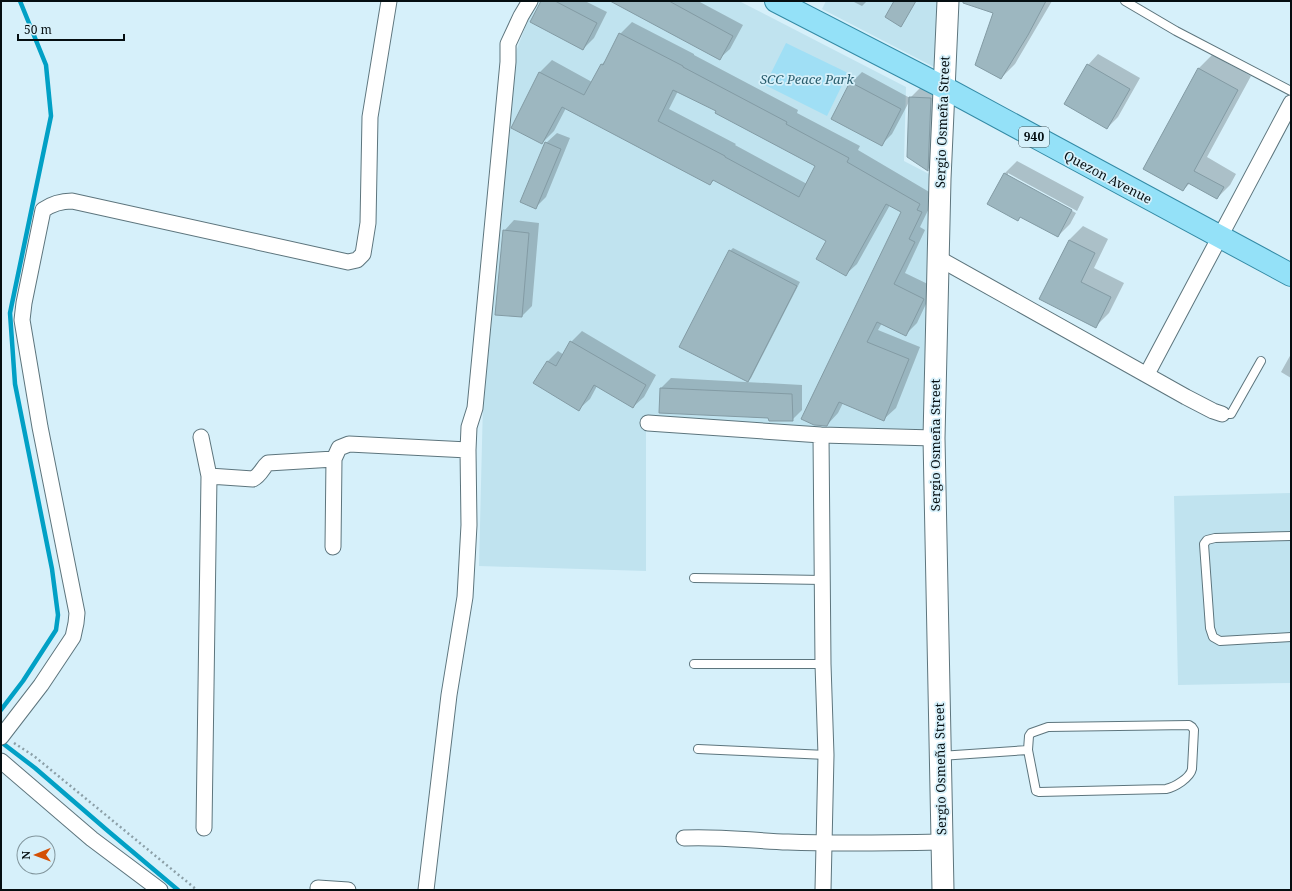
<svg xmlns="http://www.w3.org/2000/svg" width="1292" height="891" font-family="'Noto Serif',serif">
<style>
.built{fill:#c0e3ef}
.garden{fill:#a0dff5}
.shadow{fill:#0003;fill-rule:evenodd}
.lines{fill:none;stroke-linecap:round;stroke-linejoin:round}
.stream{stroke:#01a0c5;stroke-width:4.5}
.building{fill:#9db7c0;stroke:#839ba4;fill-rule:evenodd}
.lane-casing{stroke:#5d757d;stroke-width:10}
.street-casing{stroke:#5d757d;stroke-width:17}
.secondary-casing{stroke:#5d757d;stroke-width:23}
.primary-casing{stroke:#338aa5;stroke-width:24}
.path{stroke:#8b9fa7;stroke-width:2.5;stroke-dasharray:2 3;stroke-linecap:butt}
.lane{stroke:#fff;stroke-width:8}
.street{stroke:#fff;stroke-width:15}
.secondary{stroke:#fff;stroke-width:21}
.primary{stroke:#94e1f8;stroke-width:22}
.labels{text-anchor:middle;stroke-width:3.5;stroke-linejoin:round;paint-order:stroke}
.shield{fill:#d6f0fa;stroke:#445257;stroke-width:1}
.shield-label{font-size:12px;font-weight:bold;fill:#050e11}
.park-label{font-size:13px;font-style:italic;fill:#2b5e6e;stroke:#d6f0fa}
.street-label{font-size:13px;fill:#050e11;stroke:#d6f0fa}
</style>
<rect width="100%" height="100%" fill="#d6f0fa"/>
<path class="built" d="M 538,1 L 739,1 L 906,87 L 904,161 L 929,174 L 923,432 L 808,429 L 646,419 L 646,571 L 479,566 L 483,403 L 517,49 L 530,14 Z
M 826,1 L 938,1 L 934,67 L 822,9 Z
M 1291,493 L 1291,683 L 1178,685 L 1174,496 Z"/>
<path class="garden" d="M 786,43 L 848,73 L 827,116 L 765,85 Z"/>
<path class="shadow" d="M 542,1 L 585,1 L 607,12 L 594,38 L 583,49 Z
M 629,1 L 698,1 L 743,25 L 730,49 L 719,59 Z
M 852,1 L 867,1 L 862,6 Z
M 964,1 L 1052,1 L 1015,64 L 1001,78 L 994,13 Z
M 632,22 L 694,54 L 694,55 L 798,110 L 797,113 L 860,146 L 858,150 L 931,193 L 928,198 L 933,200 L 920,227 L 925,230 L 905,273 L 934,287 L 917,323 L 905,335 L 882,323 L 878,330 L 920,347 L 896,408 L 884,419 L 843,403 L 838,413 L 827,425 L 903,212 L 890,205 L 857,264 L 845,275 L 827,241 L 714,180 L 710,184 L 566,108 L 554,131 L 542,143 L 512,127 L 540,72 L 552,60 L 592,82 L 602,64 L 608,58 L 620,34 ZM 678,91 L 717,111 L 817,166 L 807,184 L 735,145 L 736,144 L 669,109 Z
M 1098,54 L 1140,78 L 1118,117 L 1107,128 L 1088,65 Z
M 1212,55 L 1251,76 L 1207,157 L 1236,174 L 1230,185 L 1217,198 L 1190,183 L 1183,190 L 1144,169 L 1199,68 Z
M 862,72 L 910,98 L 921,87 L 941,88 L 938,159 L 928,169 L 910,100 L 892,134 L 882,144 L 851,83 Z
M 557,133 L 570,138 L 546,197 L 535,208 L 546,143 Z
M 1017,161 L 1084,197 L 1077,211 L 1008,173 L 1008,176 L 1076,213 L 1070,224 L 1058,236 L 1021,216 L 988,203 L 1005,173 Z
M 514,220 L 539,223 L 532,306 L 522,316 L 504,231 Z
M 1083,226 L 1108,239 L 1094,268 L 1124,283 L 1109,313 L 1095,327 L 1040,298 L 1069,240 Z
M 733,248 L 800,282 L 751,378 L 748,381 L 730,251 Z
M 582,331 L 656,375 L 644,397 L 633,407 L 597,386 L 590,399 L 579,409 L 547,362 L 558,351 L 564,355 L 571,342 Z
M 1291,354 L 1291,378 L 1281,372 Z
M 671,378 L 802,385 L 802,410 L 792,420 L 769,418 L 660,412 L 661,388 Z"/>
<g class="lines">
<path class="stream" d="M 1,710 L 23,681 L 56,630 L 58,615 L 52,569 L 15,384 L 10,313 L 51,116 L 46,65 L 20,1
M 1,742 L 35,768 L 108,831 L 178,890"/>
</g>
<path class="building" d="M 541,1 L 555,1 L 597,23 L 583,50 L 530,22 Z
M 610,1 L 669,1 L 733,36 L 720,60 Z
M 894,1 L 916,1 L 901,27 L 885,17 Z
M 963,1 L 1046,1 L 1028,35 L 1001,79 L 975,65 L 993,13 L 963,3 Z
M 619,33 L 683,66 L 683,67 L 787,122 L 786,124 L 849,158 L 847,162 L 920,204 L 917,210 L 922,212 L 909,239 L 915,242 L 894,284 L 924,299 L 906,336 L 877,322 L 867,342 L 909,359 L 884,421 L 839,402 L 827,426 L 814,425 L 801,419 L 901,212 L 886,204 L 846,276 L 816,259 L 826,241 L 713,180 L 710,185 L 562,107 L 542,144 L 511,128 L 539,72 L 584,95 L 601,64 L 603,65 ZM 673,90 L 716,111 L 715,113 L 815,166 L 799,197 L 725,157 L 725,156 L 658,121 Z
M 1087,64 L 1130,89 L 1107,129 L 1064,104 Z
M 1198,68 L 1238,90 L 1194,171 L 1224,187 L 1217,199 L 1188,183 L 1183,191 L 1143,169 Z
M 850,82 L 901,109 L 882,146 L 831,119 Z
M 909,97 L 931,98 L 928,171 L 907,157 Z
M 545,142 L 561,149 L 536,209 L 520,202 Z
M 1004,173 L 1072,210 L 1058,237 L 1020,217 L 1018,221 L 987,204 Z
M 503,230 L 529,233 L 522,317 L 495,315 Z
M 1069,240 L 1095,253 L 1081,282 L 1111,297 L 1096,328 L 1039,299 Z
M 729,250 L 797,286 L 748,382 L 679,347 Z
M 570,341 L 646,385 L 633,408 L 594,385 L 579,411 L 533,383 L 547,361 L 556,366 Z
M 660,388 L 792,394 L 793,421 L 769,421 L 768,418 L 659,413 Z"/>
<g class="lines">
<g class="lane-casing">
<path id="lane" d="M 1125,1 L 1176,31 L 1291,91
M 1222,414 L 1231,414 L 1261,361
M 1291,536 L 1215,538 L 1207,540 L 1204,544 L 1210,628 L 1213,637 L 1220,641 L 1291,637
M 694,578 L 823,580
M 694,664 L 823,664
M 698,749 L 826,755
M 940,756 L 1028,750 L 1029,736 L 1031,733 L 1048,727 L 1189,725 L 1192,727 L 1194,730 L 1192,769 C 1190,778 1175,787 1166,789 L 1039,792 L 1036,791 L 1035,786 L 1028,750"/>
</g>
<g class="street-casing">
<path id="street" d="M 938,258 L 1186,397 L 1213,411 L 1222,414
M 1147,374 L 1291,103
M 648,423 L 821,435 L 934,438
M 821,435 L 823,664 L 826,755 L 823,890
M 201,437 L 209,476 L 204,828
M 209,476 L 253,479 C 261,475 262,468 268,463 L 334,459
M 333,547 L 334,459 L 339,448 L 349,444 L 468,450
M 1,737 L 41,685 L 73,637 L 76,623 L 77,613 L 40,427 L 22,320 L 24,303 L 43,210 C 53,203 61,201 72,201 L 348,262 L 357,260 L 363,254 L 368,223 L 370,117 L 389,1
M 1,761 L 92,839 L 160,890
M 684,838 C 718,836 753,841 788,842 C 839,844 890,843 941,842
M 318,888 L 348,890
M 426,890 L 449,695 L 465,597 L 469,525 L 468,450 L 469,427 L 475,408 L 508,62 L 508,44 L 521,16 L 530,1"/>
</g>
<g class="secondary-casing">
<path id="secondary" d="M 943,890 L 934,438 L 940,179 L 948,1"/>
</g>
<g class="primary-casing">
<path id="primary" d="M 776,1 L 943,87 L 1291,275"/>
</g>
<path class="path" d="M 14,743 L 34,756 L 197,890"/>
<use href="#lane" class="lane"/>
<use href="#street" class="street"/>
<use href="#secondary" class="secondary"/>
<use href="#primary" class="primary"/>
</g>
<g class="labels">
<rect class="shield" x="1019" y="127" width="30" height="20" rx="3"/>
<g class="shield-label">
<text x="1034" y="141">940</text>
</g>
<g class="park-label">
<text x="807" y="84">SCC Peace Park</text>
</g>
<g class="street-label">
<text transform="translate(942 122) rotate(-88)" y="5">Sergio Osmeña Street</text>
<text transform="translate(1108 177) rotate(28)" y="5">Quezon Avenue</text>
<text transform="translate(935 445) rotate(-90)" y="5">Sergio Osmeña Street</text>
<text transform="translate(940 769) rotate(-91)" y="5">Sergio Osmeña Street</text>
</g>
</g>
<rect width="1292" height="891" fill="none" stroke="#050e11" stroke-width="4"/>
<g transform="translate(36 855) rotate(269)"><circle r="19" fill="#d6f0fa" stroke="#82969d"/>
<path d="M0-3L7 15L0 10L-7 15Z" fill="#d45005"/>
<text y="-6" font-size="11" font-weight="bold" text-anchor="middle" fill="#050e11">N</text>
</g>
<path d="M18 34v6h106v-6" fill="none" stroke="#050e11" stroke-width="2"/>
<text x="24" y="34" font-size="12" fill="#050e11" stroke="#d6f0fa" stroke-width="3" paint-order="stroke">50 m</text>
</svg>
